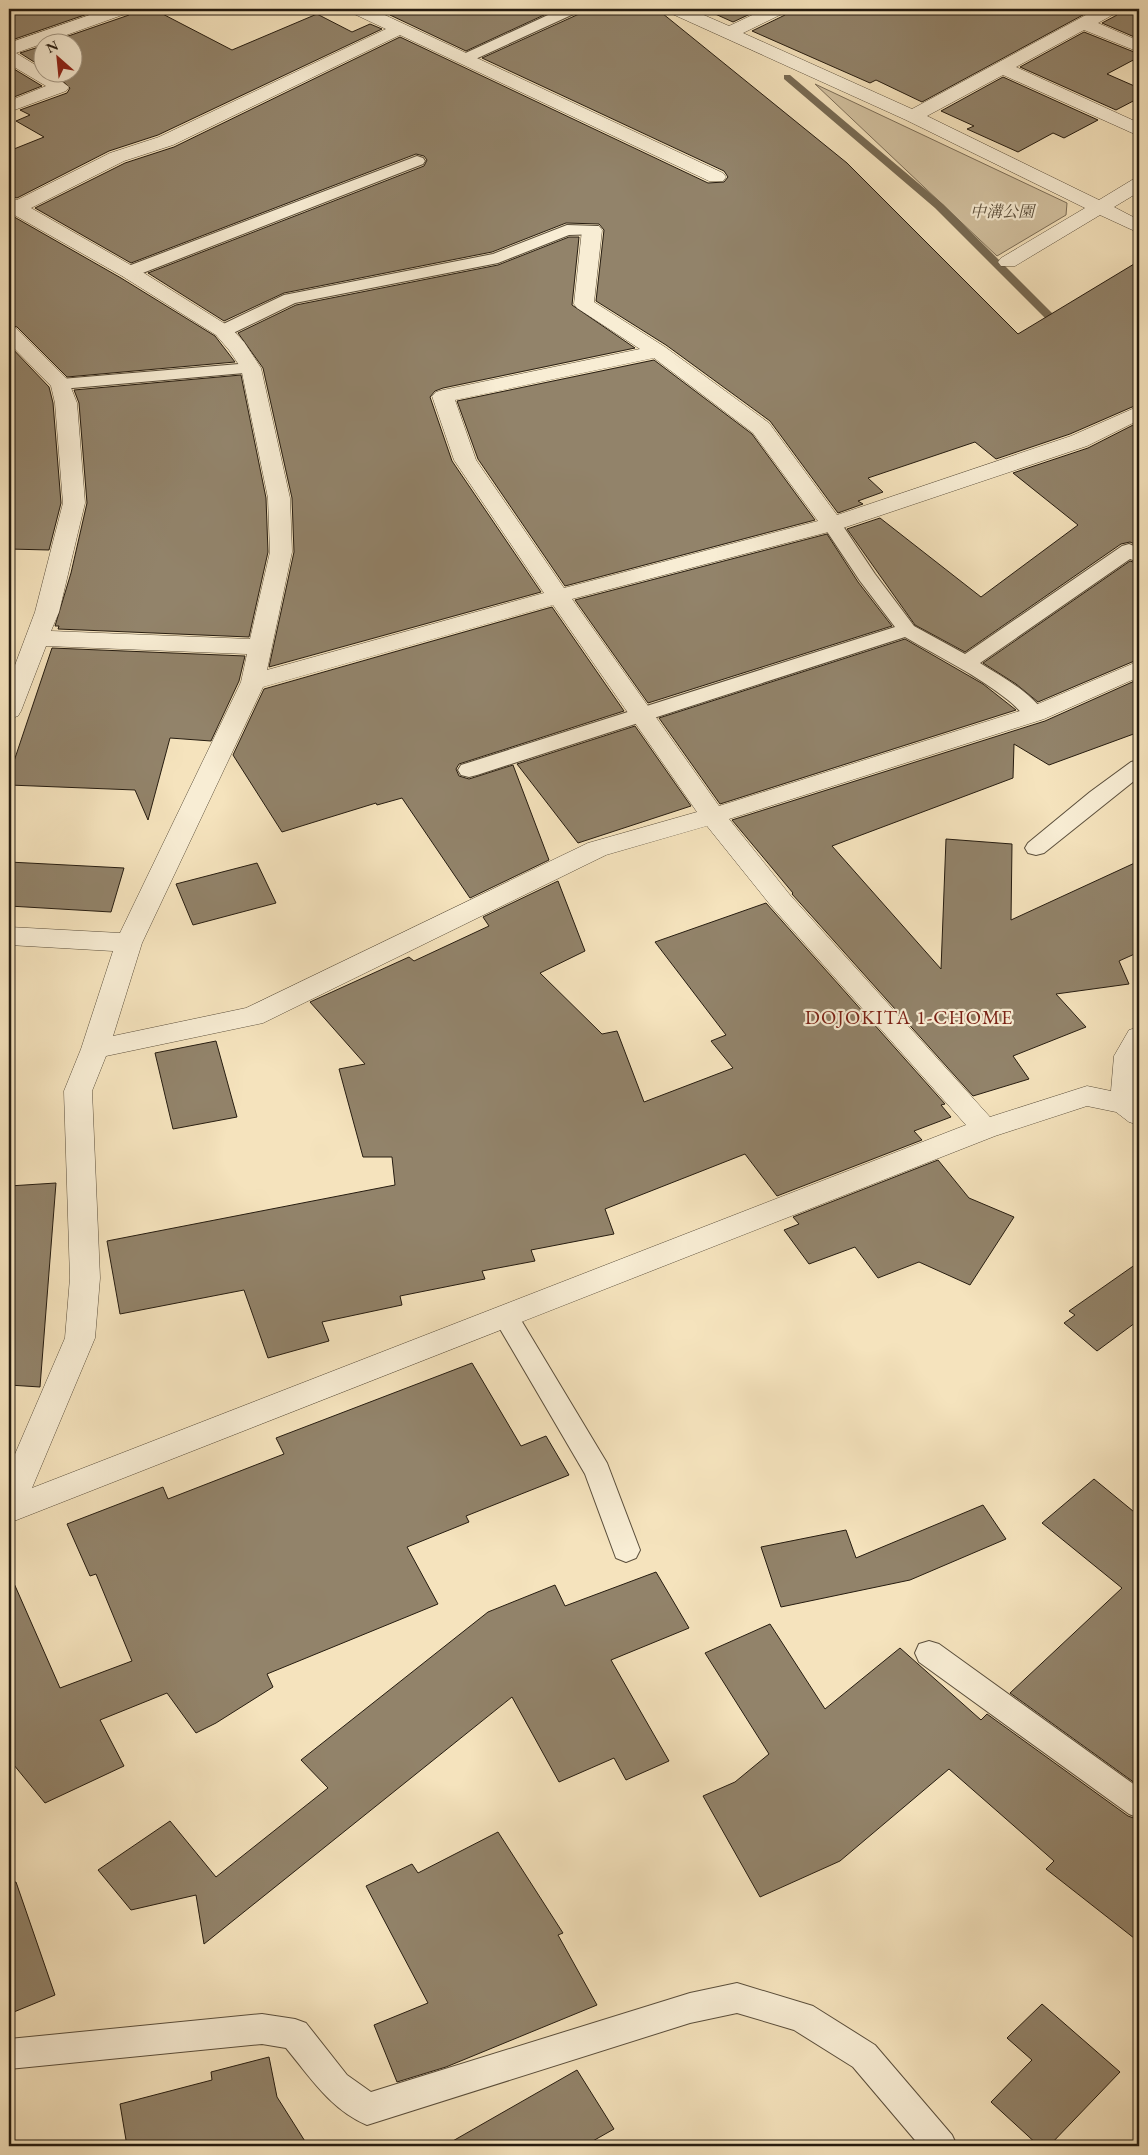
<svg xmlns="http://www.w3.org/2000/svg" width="1148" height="2155" font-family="'EB Garamond','Noto Serif JP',serif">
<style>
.green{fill:#d2c1a0;stroke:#7c6e58}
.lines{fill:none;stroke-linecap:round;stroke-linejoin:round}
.stream{fill:#786b54;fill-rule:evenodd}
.building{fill:#92836a;stroke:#261c10}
.service-casing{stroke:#5a4e3b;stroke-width:2}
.minor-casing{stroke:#5a4e3b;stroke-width:1}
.service{fill:#f8edd4;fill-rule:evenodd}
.minor{fill:#f8edd4;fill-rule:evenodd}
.labels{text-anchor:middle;stroke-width:4.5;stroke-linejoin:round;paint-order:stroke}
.far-park-label{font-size:16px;font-style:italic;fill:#5a4e3b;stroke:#f8edd4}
.neighbourhood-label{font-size:20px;letter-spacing:1px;fill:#7a1f14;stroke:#f8edd4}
</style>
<rect width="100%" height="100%" fill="#f5e3bd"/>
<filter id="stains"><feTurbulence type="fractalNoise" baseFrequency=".004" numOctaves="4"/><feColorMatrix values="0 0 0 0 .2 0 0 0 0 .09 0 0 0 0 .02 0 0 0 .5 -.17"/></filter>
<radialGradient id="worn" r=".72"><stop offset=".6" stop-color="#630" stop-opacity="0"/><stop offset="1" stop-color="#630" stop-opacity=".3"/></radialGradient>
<path class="green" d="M 815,84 L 1067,203 L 1066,215 L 997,256 Z"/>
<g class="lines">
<path class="stream" d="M 784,75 L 790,75 L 943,204 L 1066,327 L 1066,331 L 1058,331 L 935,208 L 784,79 Z"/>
</g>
<path class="building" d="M 9,9 L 102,9 L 9,41 Z
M 133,9 L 153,9 L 232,50 L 317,14 L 352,32 L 370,24 L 382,29 L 158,135 L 109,151 L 17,198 L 9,195 L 9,151 L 44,137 L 16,121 L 30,115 L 20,110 L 67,93 L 70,88 L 53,72 L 72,72 L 72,42 L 51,42 L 129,15 Z
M 406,9 L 557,9 L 466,51 L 390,15 Z
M 583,9 L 657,9 L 847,163 L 1018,334 L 1139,261 L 1139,404 L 1070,434 L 996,459 L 975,442 L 868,478 L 883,492 L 858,501 L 863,504 L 838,513 L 770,421 L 666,345 L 596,301 L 604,230 L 599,224 L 566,223 L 492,252 L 284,293 L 224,321 L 148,273 L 424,166 L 427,160 L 424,156 L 416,154 L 131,263 L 35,208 L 125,163 L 174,147 L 400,37 L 708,183 L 724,182 L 728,177 L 724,171 L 482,58 L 579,14 Z
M 704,9 L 761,9 L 733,22 Z
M 789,9 L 1094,9 L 922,102 L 876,80 L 870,83 L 752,31 L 785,15 Z
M 1121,9 L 1139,9 L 1139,39 L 1102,23 L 1117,15 Z
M 1084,32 L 1139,54 L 1139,57 L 1107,74 L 1139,88 L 1139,98 L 1116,110 L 1020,67 Z
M 42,46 L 42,67 L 20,53 Z
M 9,66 L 42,86 L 9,99 Z
M 1003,77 L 1098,120 L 1064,138 L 1053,133 L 1018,152 L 967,129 L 974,126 L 941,111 Z
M 9,214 L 121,278 L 215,336 L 235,362 L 67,377 L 17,327 L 9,324 Z
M 569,237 L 579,237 L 572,305 L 635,348 L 443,388 L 435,391 L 430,397 L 452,461 L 541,592 L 269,667 L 294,552 L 292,498 L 263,368 L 238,333 L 296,305 L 498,265 Z
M 9,345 L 49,387 L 53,403 L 61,503 L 49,550 L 9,549 Z
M 654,360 L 752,434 L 815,520 L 565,586 L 478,459 L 457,401 Z
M 241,375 L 266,498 L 268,552 L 249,637 L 58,629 L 59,626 L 55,626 L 71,573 L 87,503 L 79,403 L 74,390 Z
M 1139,422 L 1139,546 L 1130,542 L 1121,544 L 965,652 L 915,625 L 847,529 L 880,518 L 981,597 L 1078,525 L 1013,473 L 1088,448 Z
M 827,534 L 858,582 L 892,626 L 648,703 L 575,600 Z
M 1130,561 L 1139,564 L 1139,659 L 1038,702 L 1016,684 L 983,663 Z
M 552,607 L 624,711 L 459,764 L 456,769 L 459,776 L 469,779 L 513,765 L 549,860 L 470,898 L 402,798 L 377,805 L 376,803 L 282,832 L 233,755 L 264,689 Z
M 905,639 L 983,684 L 1016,710 L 720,804 L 659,718 Z
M 52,648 L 245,656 L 239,681 L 211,741 L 170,738 L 148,820 L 135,790 L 9,785 L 9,776 Z
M 1139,679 L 1139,732 L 1049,765 L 1014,744 L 1013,778 L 832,846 L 941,969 L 946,839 L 1012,844 L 1011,920 L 1139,861 L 1139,952 L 1119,961 L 1129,984 L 1056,994 L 1086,1027 L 1013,1056 L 1029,1079 L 973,1096 L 792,894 L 793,893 L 732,820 L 1045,721 Z
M 635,726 L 691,806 L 578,843 L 517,764 Z
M 9,862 L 124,868 L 111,912 L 9,906 Z
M 257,863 L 276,903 L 193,925 L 176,884 Z
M 558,881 L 585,951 L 540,973 L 602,1034 L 617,1031 L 644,1102 L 733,1068 L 711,1041 L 726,1035 L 655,942 L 766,903 L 945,1104 L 941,1105 L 951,1117 L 914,1131 L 922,1140 L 777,1196 L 745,1154 L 605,1209 L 614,1234 L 531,1250 L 535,1261 L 482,1271 L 485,1279 L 400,1296 L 402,1305 L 322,1322 L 329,1341 L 268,1358 L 244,1290 L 120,1314 L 107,1241 L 395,1185 L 392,1157 L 363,1157 L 339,1069 L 365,1064 L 310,1002 L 409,957 L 414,961 L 489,926 L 483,917 Z
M 216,1041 L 237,1117 L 173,1129 L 155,1053 Z
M 938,1160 L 969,1198 L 1014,1217 L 970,1285 L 919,1262 L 878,1278 L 855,1247 L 809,1264 L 784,1230 L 799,1224 L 793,1217 Z
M 56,1183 L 40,1387 L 9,1385 L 9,1186 Z
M 1139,1262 L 1139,1320 L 1097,1351 L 1064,1323 L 1075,1315 L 1069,1311 Z
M 472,1363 L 521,1446 L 546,1436 L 569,1475 L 466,1516 L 469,1522 L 407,1547 L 438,1604 L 267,1674 L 273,1687 L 216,1723 L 196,1733 L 167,1693 L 100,1720 L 124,1766 L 45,1803 L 9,1759 L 9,1572 L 60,1688 L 132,1661 L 96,1574 L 90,1576 L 67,1524 L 163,1487 L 168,1499 L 284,1454 L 276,1438 Z
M 1094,1479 L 1139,1516 L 1139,1786 L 1010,1693 L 1122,1588 L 1042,1523 Z
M 983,1505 L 1006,1539 L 910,1580 L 781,1607 L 761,1547 L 846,1530 L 856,1558 Z
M 656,1572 L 689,1628 L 611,1660 L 669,1761 L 626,1780 L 614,1758 L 559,1782 L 512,1697 L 204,1944 L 196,1895 L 131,1910 L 98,1870 L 170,1821 L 216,1877 L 328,1788 L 301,1760 L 488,1612 L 555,1585 L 565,1606 Z
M 770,1624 L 825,1709 L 900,1648 L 981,1720 L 987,1714 L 1128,1816 L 1139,1820 L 1139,1942 L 1046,1869 L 1054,1861 L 949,1769 L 840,1861 L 760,1897 L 703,1796 L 735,1782 L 769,1754 L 705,1653 Z
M 498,1832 L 563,1933 L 558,1935 L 597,2005 L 446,2067 L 397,2082 L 374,2025 L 428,2003 L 366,1886 L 412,1864 L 418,1873 Z
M 16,1882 L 55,1995 L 9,2014 L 9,1883 Z
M 1042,2004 L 1120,2072 L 1049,2146 L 1039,2146 L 991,2102 L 1032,2060 L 1007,2038 Z
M 269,2057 L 277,2097 L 308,2146 L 127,2146 L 120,2104 L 212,2080 L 211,2072 Z
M 577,2070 L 614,2129 L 584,2146 L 444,2146 Z"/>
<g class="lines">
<g class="service-casing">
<path id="service" d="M 561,9 L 581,9 L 578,12 L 469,62 L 464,64 L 456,59 L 459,56 Z
M 417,156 L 423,158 L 425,161 L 423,164 L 135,276 L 123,276 L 120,272 L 123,268 Z
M 567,225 L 598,226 L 600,230 L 598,234 L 569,235 L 498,263 L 295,303 L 229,335 L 217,335 L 214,331 L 217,327 L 284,295 L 493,254 Z
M 251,363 L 257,364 L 260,368 L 257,372 L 61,389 L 55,388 L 52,384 L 55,380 L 61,379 Z
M 832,518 L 839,520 L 875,574 L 914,626 L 965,654 L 1122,546 L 1129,544 L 1139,548 L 1139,562 L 1130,559 L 980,663 C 1002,677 1030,691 1045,714 L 1042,719 C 1026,723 1020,709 1008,700 C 977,675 939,657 905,637 L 477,775 L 469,777 L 461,775 L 458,770 L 461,765 L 895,627 L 860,581 L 822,524 L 825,520 Z
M 1139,760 L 1139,777 L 1044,853 L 1036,855 L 1028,853 L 1025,848 L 1028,843 L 1090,792 L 1131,762 Z
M 506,1307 L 515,1310 L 607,1463 L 640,1550 L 636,1558 L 626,1562 L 616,1558 L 585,1474 L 493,1317 L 497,1310 Z
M 929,1641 L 939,1644 L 1139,1788 L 1139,1818 L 1129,1814 L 919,1662 L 915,1653 L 919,1644 Z
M 737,1983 L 813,2006 L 875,2045 L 952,2135 L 957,2146 L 920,2146 L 853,2067 L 794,2030 L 737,2013 L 690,2023 L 367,2125 C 331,2110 310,2077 286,2048 L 262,2044 L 9,2069 L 9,2039 L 262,2014 L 295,2019 L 306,2023 L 347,2075 L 371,2092 L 690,1993 Z"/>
</g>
<g class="minor-casing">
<path id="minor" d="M 107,9 L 131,9 L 128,13 L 16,53 L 42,69 L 42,72 L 49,72 L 69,87 L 66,91 L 9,112 L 9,101 L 46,86 L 9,64 L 9,43 Z
M 349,9 L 372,9 L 723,173 L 726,177 L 723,181 L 709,181 L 400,35 L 173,145 L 124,161 L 31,208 L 136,268 L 230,327 L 244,342 L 261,368 L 290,498 L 292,552 L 267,670 L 544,593 L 454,460 L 432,396 L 436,392 L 443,390 L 640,349 L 577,308 L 574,304 L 582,230 L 585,226 L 599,226 L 602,230 L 594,302 L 665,347 L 769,423 L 837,515 L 1071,436 L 1139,406 L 1139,420 L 1087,446 L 840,529 L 572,599 L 719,806 L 1026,709 L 1139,661 L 1139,677 L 1044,719 L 729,819 L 790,895 L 990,1117 L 1087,1086 L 1111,1091 L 1114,1056 L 1129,1030 L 1139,1027 L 1139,1125 L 1129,1122 L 1116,1112 L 1087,1106 L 995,1136 L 9,1523 L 9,1468 L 65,1338 L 70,1278 L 64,1091 L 81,1049 L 113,951 L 9,945 L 9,927 L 120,933 L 241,682 L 247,654 L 46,646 L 21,711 L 18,716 L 9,719 L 9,681 L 35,612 L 63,503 L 55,403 L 51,386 L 9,343 L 9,326 L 16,328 L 68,380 L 77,403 L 85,503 L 59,612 L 51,631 L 250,639 L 270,552 L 268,498 L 241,368 L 229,350 L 216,335 L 122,276 L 9,212 L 9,197 L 17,200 L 110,153 L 159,137 L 386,29 L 352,13 ZM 654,358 L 753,433 L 818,521 L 564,588 L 476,460 L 455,400 ZM 553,605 L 697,812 L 588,843 L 246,1008 L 113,1036 L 142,943 L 263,687 ZM 707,826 L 772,907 L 966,1125 L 32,1488 L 95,1338 L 100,1278 L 92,1091 L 106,1056 L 263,1023 L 606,855 Z
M 667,9 L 690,9 L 729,26 L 765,9 L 787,9 L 784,13 L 743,33 L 912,109 L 1097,9 L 1119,9 L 1116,13 L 1098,23 L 1139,41 L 1139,52 L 1084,30 L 1016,67 L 1139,123 L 1139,136 L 1003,75 L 927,116 L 1099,200 L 1132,180 L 1139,178 L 1139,192 L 1114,207 L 1139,220 L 1139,233 L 1100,215 L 1015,266 L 1001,266 L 998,262 L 1001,258 L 1085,208 L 906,120 L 670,13 Z"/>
</g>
<use href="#service" class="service"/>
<use href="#minor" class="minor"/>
</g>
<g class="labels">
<g class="far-park-label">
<text x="1002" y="217">中溝公園</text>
</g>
<g class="neighbourhood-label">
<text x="909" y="1024">DOJOKITA 1-CHOME</text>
</g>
</g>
<rect width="1148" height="2155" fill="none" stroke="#f5e3bd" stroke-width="30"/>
<rect x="10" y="10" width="1128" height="2135" fill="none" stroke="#261c10" stroke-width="2.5"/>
<rect x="15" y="15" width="1118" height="2125" fill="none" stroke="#261c10"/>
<g transform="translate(58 58) rotate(333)"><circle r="24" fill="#f8edd4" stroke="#a49986"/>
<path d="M0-4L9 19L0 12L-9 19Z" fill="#8f2418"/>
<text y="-8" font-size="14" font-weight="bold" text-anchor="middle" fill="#261c10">N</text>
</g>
<rect width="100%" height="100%" filter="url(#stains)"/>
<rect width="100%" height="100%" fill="url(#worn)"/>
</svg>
